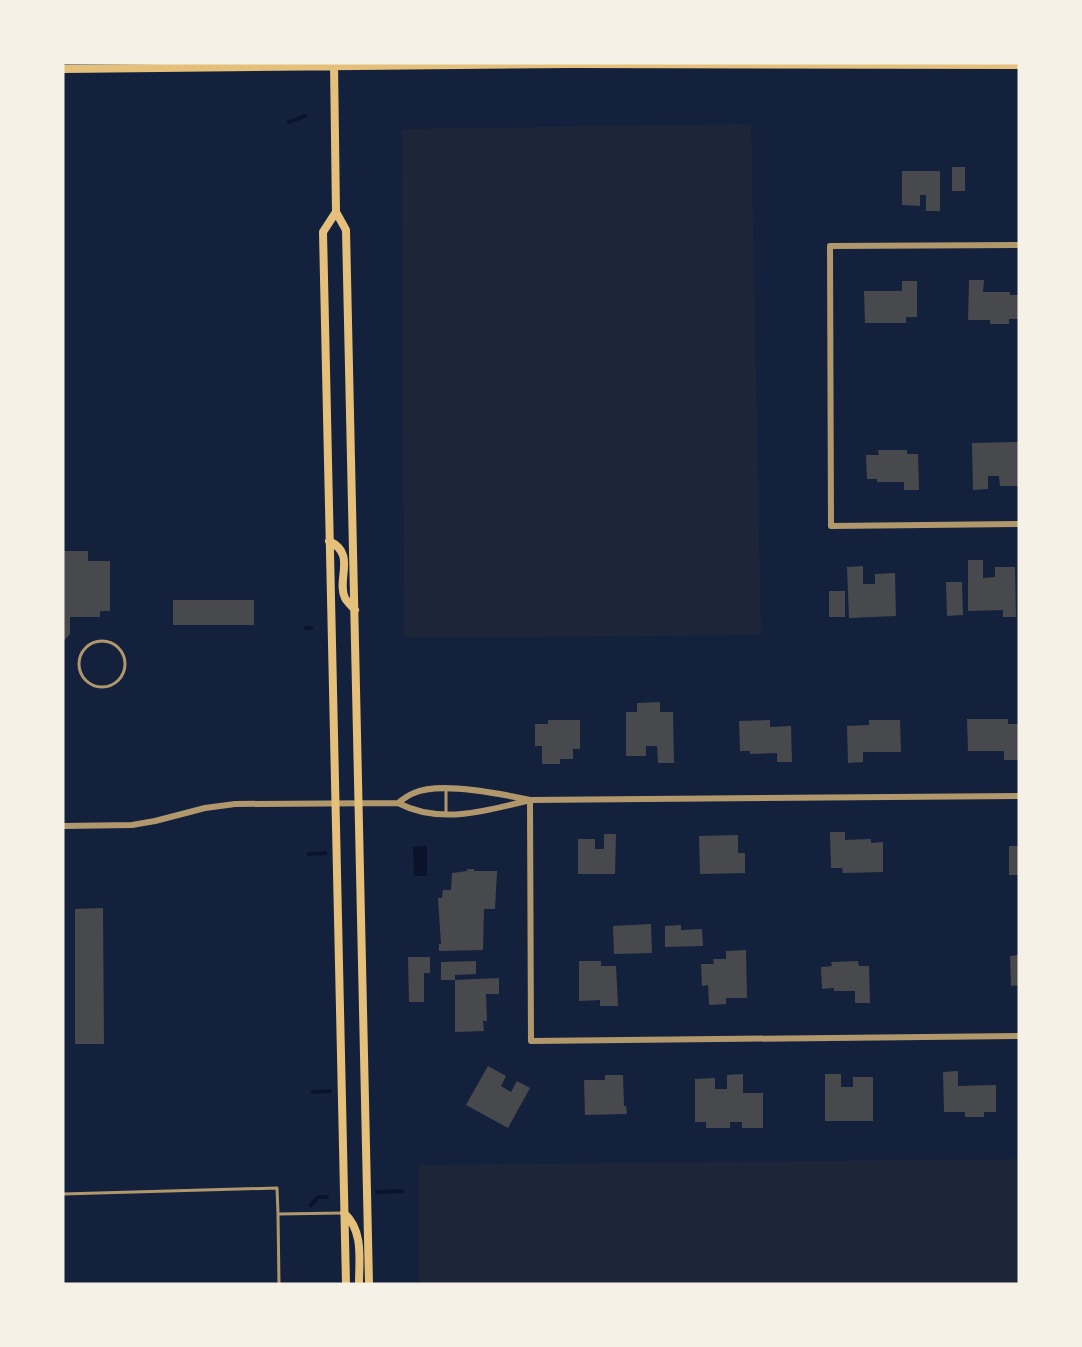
<svg xmlns="http://www.w3.org/2000/svg" width="1082" height="1347" font-family="'DM Sans',sans-serif">
<style>
.green{fill:#1d2539}
.water{fill:#0b132b}
.lines{fill:none;stroke-linecap:round;stroke-linejoin:round}
.stream{stroke:#0b132b;stroke-width:4}
.building{fill:#48494c}
.service{stroke:#b1986c;stroke-width:3}
.minor{stroke:#b1986c;stroke-width:6}
.secondary{stroke:#e5c07b;stroke-width:8}
</style>
<rect width="100%" height="100%" fill="#14213d"/>
<path class="green" d="M 751,124 L 761,635 L 404,638 L 402,129 Z
M 1019,1159 L 1019,1284 L 419,1284 L 419,1165 Z"/>
<path class="water" d="M 427,846 L 427,876 L 414,876 L 413,847 Z"/>
<g class="lines">
<path class="stream" d="M 289,122 L 305,116
M 306,628 L 311,628
M 309,854 L 325,853
M 313,1092 L 330,1091
M 377,1192 L 402,1191
M 311,1205 L 318,1197 L 327,1197"/>
</g>
<path class="building" d="M 952,167 L 965,167 L 965,191 L 952,191 Z
M 902,171 L 940,171 L 940,211 L 926,211 L 926,195 L 920,195 L 920,206 L 902,205 Z
M 969,280 L 984,280 L 983,292 L 1010,292 L 1010,295 L 1019,295 L 1019,319 L 1009,319 L 1009,324 L 990,324 L 990,320 L 968,320 Z
M 902,281 L 917,281 L 917,317 L 906,317 L 906,323 L 865,323 L 864,291 L 902,291 Z
M 1019,442 L 1019,486 L 1000,486 L 999,476 L 988,476 L 988,489 L 973,490 L 972,443 Z
M 878,450 L 907,450 L 907,454 L 918,454 L 919,490 L 904,490 L 904,482 L 877,482 L 877,479 L 867,479 L 866,455 L 879,455 Z
M 63,551 L 88,551 L 88,561 L 110,561 L 110,611 L 100,611 L 100,617 L 70,617 L 70,634 L 63,642 Z
M 968,560 L 983,560 L 983,578 L 995,577 L 995,567 L 1015,567 L 1016,617 L 1003,617 L 1003,610 L 968,611 Z
M 863,566 L 863,584 L 875,584 L 875,574 L 895,573 L 896,616 L 849,618 L 847,567 Z
M 946,582 L 962,582 L 963,615 L 947,616 Z
M 829,591 L 845,591 L 845,617 L 829,617 Z
M 173,600 L 254,600 L 254,625 L 173,625 Z
M 660,702 L 660,712 L 673,712 L 674,763 L 658,763 L 657,746 L 646,746 L 646,756 L 626,756 L 626,712 L 637,712 L 637,703 Z
M 967,719 L 1008,719 L 1008,724 L 1019,724 L 1019,760 L 1004,760 L 1004,751 L 968,751 Z
M 548,720 L 580,720 L 580,749 L 573,749 L 573,759 L 560,759 L 560,764 L 542,764 L 542,746 L 535,746 L 535,724 L 548,724 Z
M 770,720 L 770,727 L 791,726 L 792,762 L 777,762 L 777,753 L 750,754 L 750,751 L 740,751 L 739,721 Z
M 869,720 L 900,720 L 901,752 L 863,752 L 863,762 L 848,763 L 847,726 L 869,725 Z
M 830,832 L 845,832 L 845,840 L 871,839 L 871,843 L 883,842 L 883,872 L 843,873 L 842,868 L 831,868 Z
M 604,834 L 616,834 L 615,874 L 578,874 L 578,839 L 595,839 L 595,849 L 604,849 Z
M 738,835 L 738,853 L 745,853 L 745,873 L 700,874 L 699,836 Z
M 1009,846 L 1019,846 L 1019,875 L 1009,875 Z
M 467,869 L 474,869 L 474,871 L 497,871 L 495,909 L 484,909 L 483,950 L 439,951 L 439,944 L 441,944 L 438,898 L 442,898 L 443,890 L 451,890 L 452,873 L 467,871 Z
M 103,908 L 104,1044 L 75,1044 L 75,909 Z
M 651,924 L 652,953 L 614,954 L 613,926 Z
M 681,925 L 681,930 L 702,929 L 703,946 L 665,947 L 665,926 Z
M 746,950 L 747,998 L 726,998 L 726,1004 L 709,1005 L 708,985 L 702,986 L 701,964 L 714,964 L 713,959 L 726,959 L 726,951 Z
M 1019,955 L 1019,985 L 1011,986 L 1010,956 Z
M 408,957 L 430,957 L 430,973 L 424,973 L 424,1002 L 409,1002 Z
M 476,961 L 476,974 L 455,975 L 455,980 L 499,978 L 499,994 L 486,994 L 487,1021 L 483,1021 L 484,1031 L 455,1032 L 455,980 L 441,980 L 441,962 Z
M 579,961 L 601,961 L 601,966 L 616,966 L 618,1006 L 600,1006 L 600,1000 L 579,1001 Z
M 858,961 L 859,966 L 869,966 L 870,1003 L 855,1003 L 855,991 L 834,991 L 834,988 L 822,989 L 821,967 L 832,966 L 831,962 Z
M 488,1066 L 506,1076 L 501,1086 L 511,1092 L 517,1081 L 530,1088 L 508,1128 L 466,1105 Z
M 958,1071 L 958,1086 L 996,1085 L 996,1112 L 984,1112 L 984,1117 L 965,1117 L 965,1112 L 944,1112 L 943,1072 Z
M 743,1074 L 743,1093 L 763,1093 L 763,1128 L 742,1128 L 742,1122 L 730,1122 L 730,1128 L 706,1128 L 706,1122 L 695,1122 L 695,1079 L 715,1078 L 715,1089 L 727,1089 L 727,1075 Z
M 825,1074 L 841,1074 L 841,1087 L 853,1087 L 853,1077 L 873,1077 L 873,1121 L 825,1121 Z
M 605,1075 L 623,1075 L 624,1106 L 626,1106 L 627,1114 L 585,1115 L 584,1080 L 605,1080 Z"/>
<g class="lines">
<path class="service" d="M79 664a23 23 0 1 1 46 0a23 23 0 1 1-46 0Z
M 446,814 L 446,789
M 63,1194 L 277,1188 L 278,1214 L 343,1213
M 278,1214 L 279,1284"/>
<path class="minor" d="M 1019,245 L 830,246 L 831,526 L 1019,524
M 530,800 L 531,1041 L 1019,1036
M 398,803 C 403,799 409,795 414,793 C 440,781 502,794 530,800 L 1019,796
M 63,826 L 132,825 L 155,821 L 205,808 L 235,804 L 398,803 C 438,824 484,812 526,801"/>
<path class="secondary" d="M 334,63 L 336,212 L 346,230 L 369,1284
M 63,69 L 571,64 L 1019,65
M 336,212 L 323,232 L 346,1284
M 329,541 C 357,554 336,579 345,598 C 347,602 352,606 355,610
M 344,1213 C 364,1231 359,1260 359,1284"/>
</g>
<rect width="1082" height="1347" fill="none" stroke="#f6f1e7" stroke-width="129"/>
</svg>
